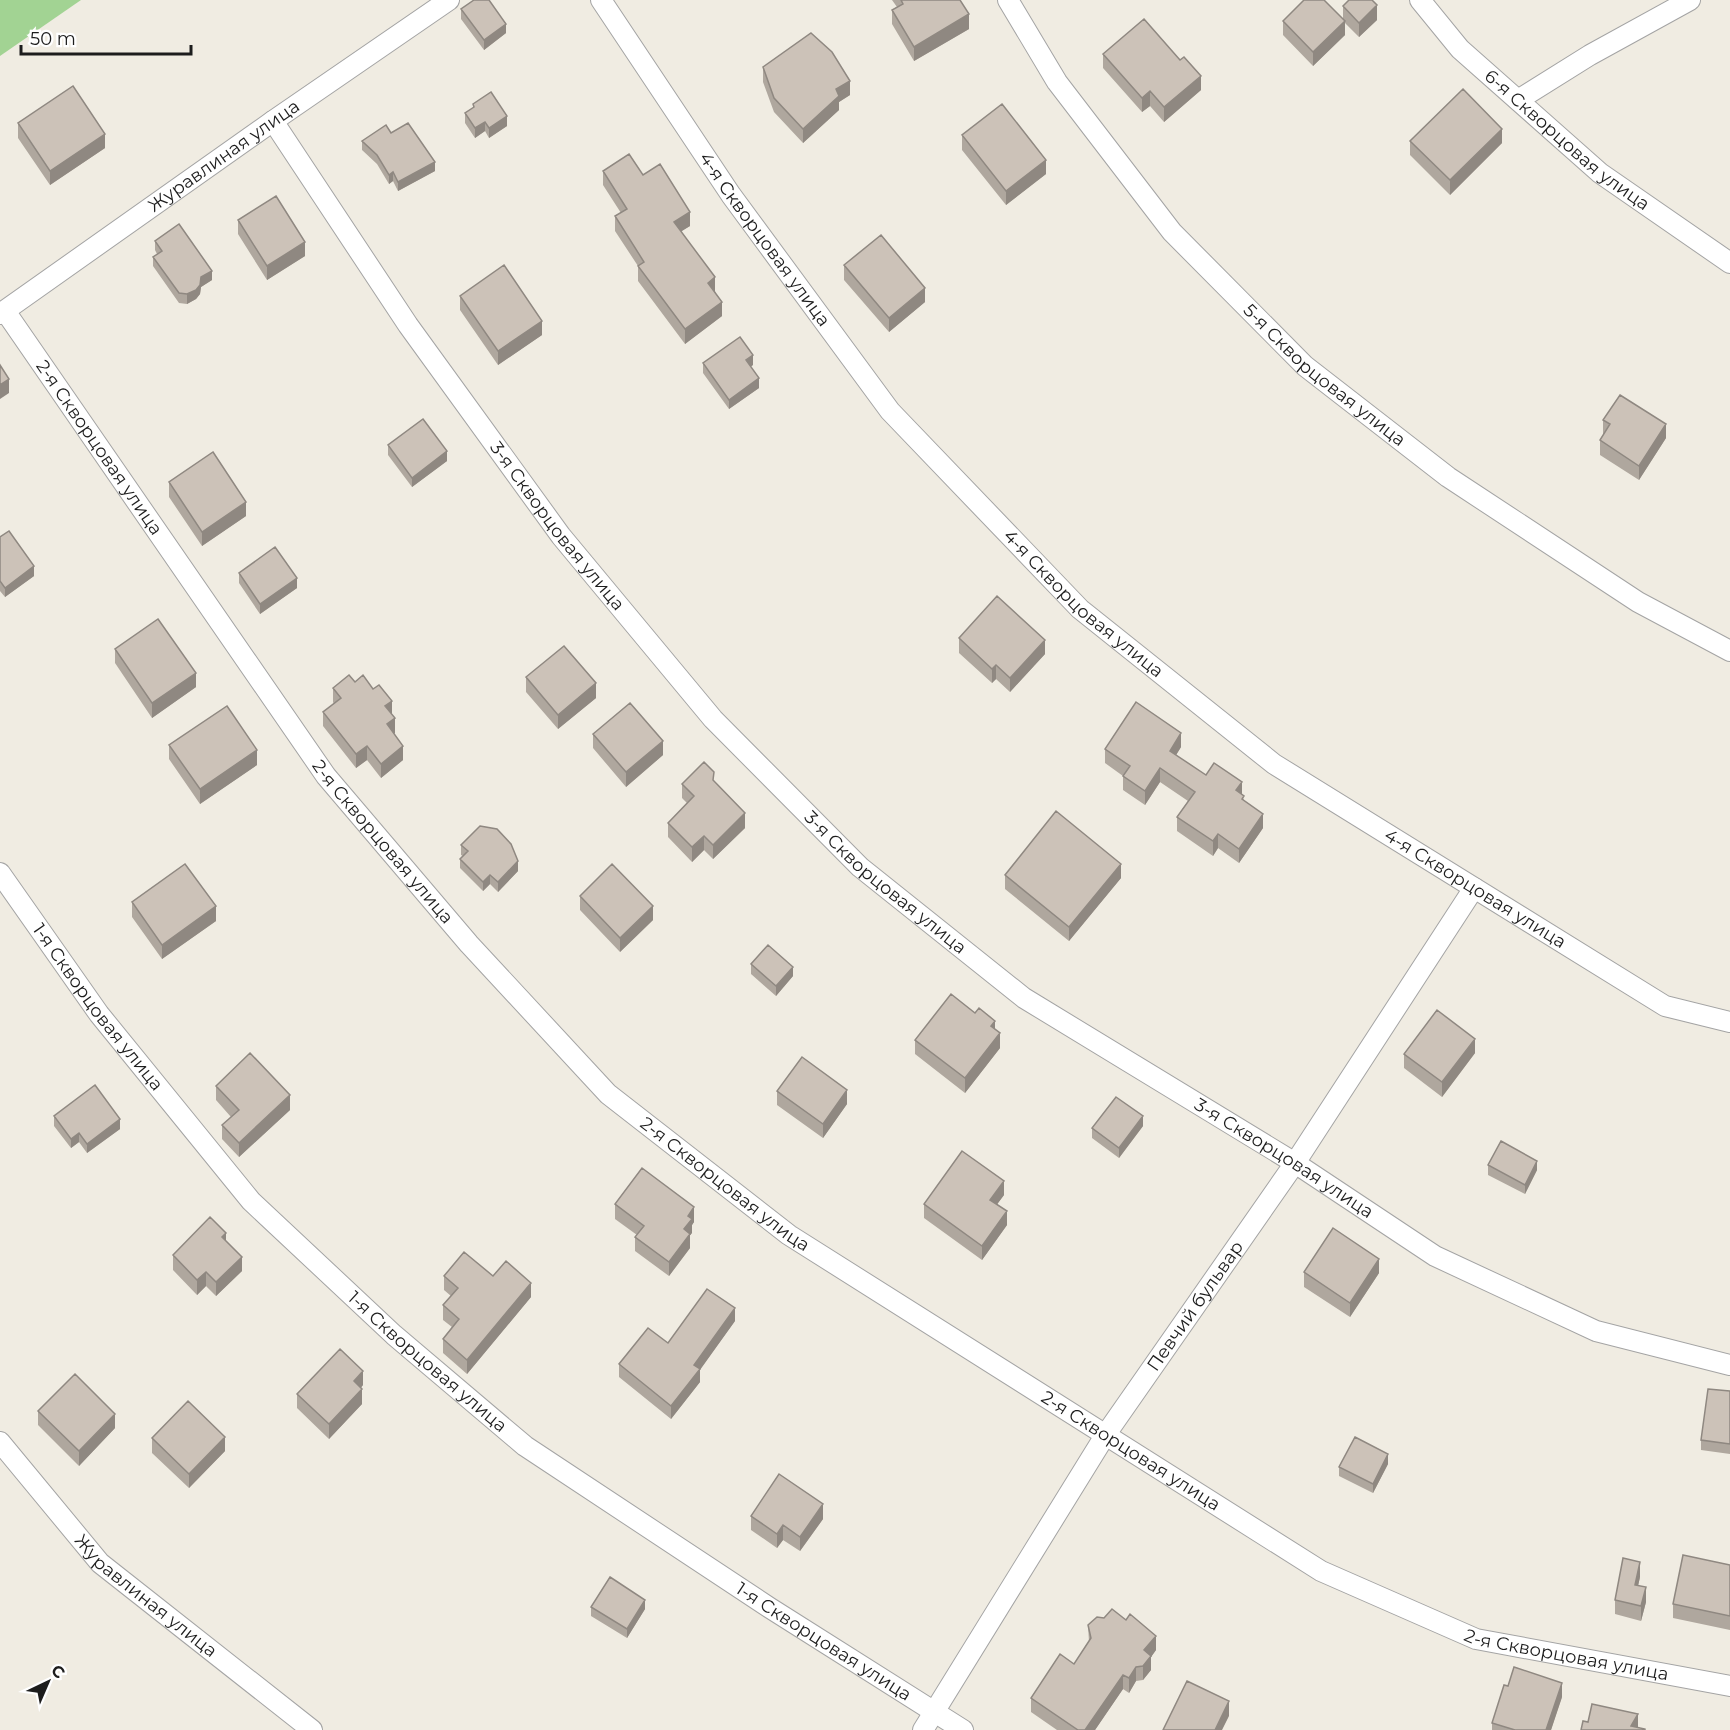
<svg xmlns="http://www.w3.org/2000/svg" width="1730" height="1730" font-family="Montserrat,sans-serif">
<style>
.forest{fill:#a2d393}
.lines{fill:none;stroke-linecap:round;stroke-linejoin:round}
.street-casing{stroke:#a4a4a4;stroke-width:22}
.street{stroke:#fff;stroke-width:20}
.wall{fill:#afa79e}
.shaded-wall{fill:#8f8881}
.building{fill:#ccc2b8;stroke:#8f8881;stroke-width:1.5}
.labels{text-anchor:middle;stroke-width:6;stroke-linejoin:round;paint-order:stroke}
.street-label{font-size:18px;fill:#1d1d1d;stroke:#fff}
</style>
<rect width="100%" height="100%" fill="#f0ece2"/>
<path class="forest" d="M 0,0 L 81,0 L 0,56 Z"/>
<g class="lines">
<g class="street-casing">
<g id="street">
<path id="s1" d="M 601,0 L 731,195 L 890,411 L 1080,609 L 1274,764 L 1665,1006 L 1730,1022"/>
<path id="s2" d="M 1008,0 L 1057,82 L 1172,232 L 1305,366 L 1448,477 L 1638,602 L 1730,651"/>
<path id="s3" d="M 1420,0 L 1460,49 L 1600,173 L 1730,263"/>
<path d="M 1518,100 L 1590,55 L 1690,0"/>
<path id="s4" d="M 273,121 L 408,325 L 561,536 L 713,719 L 860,867 L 1024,998 L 1295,1163 L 1435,1256 L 1596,1331 L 1730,1365"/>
<path id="s5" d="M 5,311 L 326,776 L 469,944 L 608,1094 L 789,1235 L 1321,1571 L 1476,1639 L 1730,1686"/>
<path id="s6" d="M 0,314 L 273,121 L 449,0"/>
<path id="s7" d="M 0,873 L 99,1014 L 251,1201 L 394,1335 L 525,1446 L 770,1608 L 963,1730"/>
<path id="s8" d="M 0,1442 L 100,1563 L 312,1730"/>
<path id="s9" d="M 923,1730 L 1106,1434 L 1295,1163 L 1474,888"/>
</g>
</g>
<use href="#street" class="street"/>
</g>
<path class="wall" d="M 892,0 L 960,0 L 969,29 L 914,61 L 892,24 L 892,10 L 897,7 Z
M 1343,6 L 1377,20 L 1359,37 L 1345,23 L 1345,35 L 1313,66 L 1283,35 L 1283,21 L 1343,19 Z
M 461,9 L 506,33 L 484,50 L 461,19 Z
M 1103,54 L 1201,90 L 1164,122 L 1150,106 L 1142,112 L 1103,68 Z
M 763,67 L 850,95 L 839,102 L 839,110 L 803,143 L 774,112 L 763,82 Z
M 473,104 L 507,126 L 489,138 L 485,131 L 475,138 L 465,123 L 465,113 L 473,108 Z
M 18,123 L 105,148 L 50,185 L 18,138 Z
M 391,133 L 435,171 L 398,191 L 393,181 L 389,184 L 377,164 L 362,150 L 362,141 Z
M 962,135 L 1046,174 L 1006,205 L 962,150 Z
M 1410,141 L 1502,143 L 1450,195 L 1410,155 Z
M 603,171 L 643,175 L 690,226 L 681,231 L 715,291 L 722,316 L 685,344 L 638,281 L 638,266 L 615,231 L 615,216 L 621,213 L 603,185 Z
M 238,220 L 305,256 L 267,280 L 238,234 Z
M 155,241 L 212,280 L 201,287 L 200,294 L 196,299 L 187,304 L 179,303 L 153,266 L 153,257 L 157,254 L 155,250 Z
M 844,265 L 925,302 L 889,332 L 844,280 Z
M 460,296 L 542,335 L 498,365 L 460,310 Z
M 703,363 L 753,365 L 751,366 L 759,388 L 729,409 L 703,373 Z
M 1603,420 L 1666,438 L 1639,480 L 1600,455 L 1600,440 L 1603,435 Z
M 388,445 L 447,461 L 412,487 L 388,455 Z
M 169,482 L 246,516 L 202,546 L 169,497 Z
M 0,537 L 34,576 L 5,597 L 0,591 Z
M 239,573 L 297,588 L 260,614 L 239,583 Z
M 959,638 L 1045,654 L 1010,692 L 996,679 L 992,683 L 959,653 Z
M 115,649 L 196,687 L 152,718 L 115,663 Z
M 526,677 L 596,698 L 558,729 L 526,692 Z
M 355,682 L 392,715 L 395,733 L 394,733 L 403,760 L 381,778 L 367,760 L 356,768 L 323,726 L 323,712 L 334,704 L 333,702 L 333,688 Z
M 593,734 L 663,755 L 626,787 L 593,748 Z
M 169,745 L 257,765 L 200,804 L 169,759 Z
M 1181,747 L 1176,755 L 1206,775 L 1242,794 L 1244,801 L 1263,828 L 1239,863 L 1218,848 L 1213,856 L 1177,831 L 1177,817 L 1188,801 L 1160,782 L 1145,805 L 1123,790 L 1123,776 L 1105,763 L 1105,749 Z
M 714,782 L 745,828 L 713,859 L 704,850 L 692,862 L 668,837 L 668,823 L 687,803 L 682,798 L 682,784 Z
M 461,845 L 518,871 L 498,892 L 490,884 L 483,891 L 460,868 L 460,859 L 463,856 L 461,855 Z
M 1005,875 L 1121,878 L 1069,941 L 1005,889 Z
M 580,896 L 653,920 L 620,952 L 580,910 Z
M 132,902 L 216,921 L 162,959 L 132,917 Z
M 751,964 L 793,976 L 776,996 L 751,974 Z
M 995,1030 L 1000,1048 L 965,1093 L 915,1054 L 915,1040 Z
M 1475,1053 L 1442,1097 L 1404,1068 L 1404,1054 Z
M 216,1086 L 290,1110 L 239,1157 L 222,1139 L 222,1125 L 231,1117 L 216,1100 Z
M 777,1091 L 847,1104 L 823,1138 L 777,1105 Z
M 54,1116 L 120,1129 L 87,1153 L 79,1142 L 71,1148 L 54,1126 Z
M 1143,1126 L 1119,1158 L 1092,1138 L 1092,1128 Z
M 1488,1165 L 1537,1170 L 1525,1194 L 1488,1175 Z
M 1004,1195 L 997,1204 L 1007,1225 L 982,1260 L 924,1218 L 924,1204 Z
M 615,1204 L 694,1222 L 692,1225 L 692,1233 L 690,1235 L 690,1248 L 669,1276 L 635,1251 L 635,1237 L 637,1235 L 615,1219 Z
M 226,1241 L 242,1271 L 216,1296 L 206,1286 L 197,1295 L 173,1270 L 173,1255 Z
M 1304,1272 L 1379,1273 L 1350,1317 L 1304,1287 Z
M 444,1276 L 493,1276 L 531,1297 L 467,1374 L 443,1353 L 443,1339 L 452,1327 L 443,1320 L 443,1305 L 451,1296 L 444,1290 Z
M 735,1321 L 700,1369 L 700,1382 L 671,1419 L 619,1377 L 619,1364 L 668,1343 Z
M 363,1385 L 361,1388 L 362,1404 L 329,1439 L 297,1408 L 297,1394 Z
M 1730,1391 L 1730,1454 L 1701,1450 L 1701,1440 Z
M 38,1411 L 115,1428 L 79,1466 L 38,1425 Z
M 152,1438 L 225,1451 L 189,1488 L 152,1453 Z
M 1388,1464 L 1373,1493 L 1339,1476 L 1339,1467 Z
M 751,1516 L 823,1519 L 800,1551 L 783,1540 L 777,1548 L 751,1530 Z
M 1730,1565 L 1730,1630 L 1673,1618 L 1673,1604 Z
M 1640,1577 L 1638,1586 L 1646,1602 L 1641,1621 L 1615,1614 L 1615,1600 Z
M 591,1607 L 645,1609 L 627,1638 L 591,1616 Z
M 1088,1625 L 1156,1650 L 1151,1657 L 1151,1670 L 1143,1680 L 1136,1681 L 1129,1693 L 1123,1689 L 1095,1730 L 1057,1730 L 1031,1712 L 1031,1698 L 1074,1664 L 1089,1642 Z
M 1562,1697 L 1551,1730 L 1492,1730 L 1492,1723 Z"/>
<path class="shaded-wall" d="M 1377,5 L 1377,20 L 1359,37 L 1359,23 Z
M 969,14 L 969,29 L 914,61 L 914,47 Z
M 1345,21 L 1345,35 L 1313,66 L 1313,52 Z
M 506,24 L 506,33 L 484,50 L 484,40 Z
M 1201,76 L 1201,90 L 1164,122 L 1164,107 Z
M 850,81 L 850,95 L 839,102 L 839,110 L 803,143 L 803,129 L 836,89 Z
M 1150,91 L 1150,106 L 1142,112 L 1142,98 Z
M 507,116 L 507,126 L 489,138 L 489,128 Z
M 485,122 L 485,131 L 475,138 L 475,128 Z
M 1502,129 L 1502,143 L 1450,195 L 1450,180 Z
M 105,134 L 105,148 L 50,185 L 50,171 Z
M 1046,160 L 1046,174 L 1006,205 L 1006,191 Z
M 435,162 L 435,171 L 398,191 L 398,182 Z
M 393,172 L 393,181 L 389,184 L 389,175 Z
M 690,212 L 690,226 L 674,236 L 674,222 Z
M 305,242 L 305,256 L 267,280 L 267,266 Z
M 212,271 L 212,280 L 201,287 L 200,294 L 196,299 L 187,304 L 187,294 L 201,277 Z
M 715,277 L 715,291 L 708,297 L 708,283 Z
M 925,288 L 925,302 L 889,332 L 889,318 Z
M 722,302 L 722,316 L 685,344 L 685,329 Z
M 542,321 L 542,335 L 498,365 L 498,351 Z
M 753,355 L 753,365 L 746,370 L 746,360 Z
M 759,378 L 759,388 L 729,409 L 729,400 Z
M 9,379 L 9,393 L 0,399 L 0,385 Z
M 1666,424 L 1666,438 L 1639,480 L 1639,466 Z
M 447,451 L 447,461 L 412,487 L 412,478 Z
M 246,502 L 246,516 L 202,546 L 202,532 Z
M 34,566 L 34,576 L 5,597 L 5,588 Z
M 297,578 L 297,588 L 260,614 L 260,604 Z
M 1045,640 L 1045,654 L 1010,692 L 1010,678 Z
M 996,665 L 996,679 L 992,683 L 992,669 Z
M 196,673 L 196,687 L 152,718 L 152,703 Z
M 596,683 L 596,698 L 558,729 L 558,715 Z
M 392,701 L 392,715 L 385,706 Z
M 395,718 L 395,733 L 387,739 L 387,724 Z
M 1181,733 L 1181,747 L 1170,765 L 1170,751 Z
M 663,741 L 663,755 L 626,787 L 626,772 Z
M 367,746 L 367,760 L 356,768 L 356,754 Z
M 403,746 L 403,760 L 381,778 L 381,764 Z
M 257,750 L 257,765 L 200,804 L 200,789 Z
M 1160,768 L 1160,782 L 1145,805 L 1145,791 Z
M 1242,782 L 1242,797 L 1236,790 Z
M 745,813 L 745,828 L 713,859 L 713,845 Z
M 1263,814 L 1263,828 L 1239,863 L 1239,849 Z
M 1218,834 L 1218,848 L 1213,856 L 1213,841 Z
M 704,836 L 704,850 L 692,862 L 692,847 Z
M 518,861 L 518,871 L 498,892 L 498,882 Z
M 1121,864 L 1121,878 L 1069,941 L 1069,927 Z
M 490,875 L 490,884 L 483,891 L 483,882 Z
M 216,906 L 216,921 L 162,959 L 162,945 Z
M 653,906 L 653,920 L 620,952 L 620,938 Z
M 793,967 L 793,976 L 776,996 L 776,986 Z
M 995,1021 L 995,1035 L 991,1026 Z
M 1000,1033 L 1000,1048 L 965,1093 L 965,1078 Z
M 1475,1039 L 1475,1053 L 1442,1097 L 1442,1082 Z
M 847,1090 L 847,1104 L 823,1138 L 823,1124 Z
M 290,1095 L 290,1110 L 239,1157 L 239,1143 Z
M 1143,1116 L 1143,1126 L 1119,1158 L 1119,1148 Z
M 120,1119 L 120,1129 L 87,1153 L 87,1144 Z
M 79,1133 L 79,1142 L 71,1148 L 71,1139 Z
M 1537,1161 L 1537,1170 L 1525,1194 L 1525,1185 Z
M 1004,1181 L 1004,1195 L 990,1214 L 990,1200 Z
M 694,1207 L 694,1222 L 692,1225 L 692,1233 L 690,1235 L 690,1248 L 669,1276 L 669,1262 L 688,1216 Z
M 1007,1211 L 1007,1225 L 982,1260 L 982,1246 Z
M 226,1233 L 226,1248 L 222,1237 Z
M 242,1257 L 242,1271 L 216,1296 L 216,1282 Z
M 1379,1259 L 1379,1273 L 1350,1317 L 1350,1303 Z
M 206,1272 L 206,1286 L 197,1295 L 197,1280 Z
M 531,1283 L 531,1297 L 467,1374 L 467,1360 Z
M 735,1308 L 735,1321 L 700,1370 L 700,1382 L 671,1419 L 671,1406 L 694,1365 Z
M 363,1371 L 363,1385 L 354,1395 L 354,1381 Z
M 362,1389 L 362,1404 L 329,1439 L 329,1424 Z
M 115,1414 L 115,1428 L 79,1466 L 79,1451 Z
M 225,1437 L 225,1451 L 189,1488 L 189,1474 Z
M 1388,1454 L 1388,1464 L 1373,1493 L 1373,1484 Z
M 823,1504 L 823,1519 L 800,1551 L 800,1537 Z
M 783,1525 L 783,1540 L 777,1548 L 777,1534 Z
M 1640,1562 L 1640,1577 L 1635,1599 L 1635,1585 Z
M 1646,1587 L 1646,1602 L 1641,1621 L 1641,1606 Z
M 645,1600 L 645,1609 L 627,1638 L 627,1629 Z
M 1156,1636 L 1156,1650 L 1151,1657 L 1151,1670 L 1143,1680 L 1143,1666 L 1144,1650 Z
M 1136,1667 L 1136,1681 L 1129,1693 L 1129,1678 Z
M 1123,1675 L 1123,1689 L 1095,1730 L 1085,1730 Z
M 1562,1683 L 1562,1697 L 1551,1730 L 1546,1730 Z
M 1229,1701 L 1229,1716 L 1222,1730 L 1215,1730 Z
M 1638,1714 L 1638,1728 L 1631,1726 Z"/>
<path class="building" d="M 474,0 L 489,0 L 506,24 L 484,40 L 461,9 Z
M 901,0 L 960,0 L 969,14 L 914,47 L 892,10 L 903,4 Z
M 1304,0 L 1324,0 L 1345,21 L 1313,52 L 1283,21 Z
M 1349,0 L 1372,0 L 1377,5 L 1359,23 L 1343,6 Z
M 1144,19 L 1180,60 L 1184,57 L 1201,76 L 1164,107 L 1150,91 L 1142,98 L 1103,54 Z
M 811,33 L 832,52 L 850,81 L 836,89 L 839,96 L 803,129 L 774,98 L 763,67 Z
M 73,86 L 105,134 L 50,171 L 18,123 Z
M 1463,89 L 1502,129 L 1450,180 L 1410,141 Z
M 491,92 L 507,116 L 489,128 L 485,122 L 475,128 L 465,113 L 474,107 L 473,104 Z
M 1002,104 L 1046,160 L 1006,191 L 962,135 Z
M 408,123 L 435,162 L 398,182 L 393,172 L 389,175 L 377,155 L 362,141 L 386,125 L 391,133 Z
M 629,154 L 643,175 L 660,164 L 690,212 L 674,222 L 715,277 L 708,283 L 722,302 L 685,329 L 638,266 L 644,262 L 615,216 L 627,209 L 603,171 Z
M 276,196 L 305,242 L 267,266 L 238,220 Z
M 179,224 L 212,271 L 201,277 L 200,285 L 196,290 L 187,294 L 179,293 L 153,257 L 162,251 L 155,241 Z
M 881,235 L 925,288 L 889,318 L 844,265 Z
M 504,265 L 542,321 L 498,351 L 460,296 Z
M 740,337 L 753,355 L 746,360 L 759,378 L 729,400 L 703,363 Z
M 0,365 L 9,379 L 0,385 Z
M 1620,395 L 1666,424 L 1639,466 L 1600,440 L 1610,424 L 1603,420 Z
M 423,419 L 447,451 L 412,478 L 388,445 Z
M 213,452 L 246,502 L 202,532 L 169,482 Z
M 9,531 L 34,566 L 5,588 L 0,581 L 0,537 Z
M 275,547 L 297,578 L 260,604 L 239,573 Z
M 997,596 L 1045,640 L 1010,678 L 996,665 L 992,669 L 959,638 Z
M 158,619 L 196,673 L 152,703 L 115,649 Z
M 564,646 L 596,683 L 558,715 L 526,677 Z
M 349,675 L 355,682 L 363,675 L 373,689 L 379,685 L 392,701 L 385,706 L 395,718 L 387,724 L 403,746 L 381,764 L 367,746 L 356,754 L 323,712 L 341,698 L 333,688 Z
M 1136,702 L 1181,733 L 1170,751 L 1206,775 L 1214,763 L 1242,782 L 1236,790 L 1244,796 L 1242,799 L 1263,814 L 1239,849 L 1218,834 L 1213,841 L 1177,817 L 1195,792 L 1160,768 L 1145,791 L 1123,776 L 1130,766 L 1105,749 Z
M 630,703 L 663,741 L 626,772 L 593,734 Z
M 227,706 L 257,750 L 200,789 L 169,745 Z
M 704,762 L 714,772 L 713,780 L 745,813 L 713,845 L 704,836 L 692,847 L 668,823 L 694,796 L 682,784 Z
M 1056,811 L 1121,864 L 1069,927 L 1005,875 Z
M 480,826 L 497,829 L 511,844 L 518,861 L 498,882 L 490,875 L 483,882 L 460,859 L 468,851 L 461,845 Z
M 185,864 L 216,906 L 162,945 L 132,902 Z
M 612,864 L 653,906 L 620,938 L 580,896 Z
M 768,945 L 793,967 L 776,986 L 751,964 Z
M 951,994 L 975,1013 L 979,1008 L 995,1021 L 991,1026 L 1000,1033 L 965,1078 L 915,1040 Z
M 1437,1010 L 1475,1039 L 1442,1082 L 1404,1054 Z
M 250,1053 L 290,1095 L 239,1143 L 222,1125 L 239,1110 L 216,1086 Z
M 802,1057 L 847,1090 L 823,1124 L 777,1091 Z
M 95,1085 L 120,1119 L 87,1144 L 79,1133 L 71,1139 L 54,1116 Z
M 1116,1097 L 1143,1116 L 1119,1148 L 1092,1128 Z
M 1501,1141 L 1537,1161 L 1525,1185 L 1488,1165 Z
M 962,1151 L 1004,1181 L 990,1200 L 1007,1211 L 982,1246 L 924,1204 Z
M 642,1168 L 694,1207 L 688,1216 L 692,1219 L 684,1229 L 690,1234 L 669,1262 L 635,1237 L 644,1226 L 615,1204 Z
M 210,1217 L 226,1233 L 222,1237 L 242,1257 L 216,1282 L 206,1272 L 197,1280 L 173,1255 Z
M 1333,1228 L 1379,1259 L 1350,1303 L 1304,1272 Z
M 464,1252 L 493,1276 L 506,1261 L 531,1283 L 467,1360 L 443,1339 L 459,1319 L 443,1305 L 458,1288 L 444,1276 Z
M 707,1289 L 735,1308 L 694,1365 L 700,1369 L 671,1406 L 619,1364 L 648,1328 L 668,1343 Z
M 340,1349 L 363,1371 L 354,1381 L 362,1389 L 329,1424 L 297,1394 Z
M 75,1374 L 115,1414 L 79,1451 L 38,1411 Z
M 1708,1389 L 1730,1391 L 1730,1444 L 1701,1440 Z
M 188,1401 L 225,1437 L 189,1474 L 152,1438 Z
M 1355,1437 L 1388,1454 L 1373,1484 L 1339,1467 Z
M 779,1474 L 823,1504 L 800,1537 L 783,1525 L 777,1534 L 751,1516 Z
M 1683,1555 L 1730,1565 L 1730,1616 L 1673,1604 Z
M 1623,1558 L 1640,1562 L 1635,1585 L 1646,1587 L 1641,1606 L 1615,1600 Z
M 610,1577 L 645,1600 L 627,1629 L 591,1607 Z
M 1112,1609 L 1126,1620 L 1130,1614 L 1156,1636 L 1144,1650 L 1151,1656 L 1143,1666 L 1136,1667 L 1129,1678 L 1123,1675 L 1085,1730 L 1078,1730 L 1031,1698 L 1060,1654 L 1074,1664 L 1091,1638 L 1088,1625 L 1097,1617 L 1104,1618 Z
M 1514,1667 L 1562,1683 L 1546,1730 L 1515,1730 L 1492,1723 L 1504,1685 L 1508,1686 Z
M 1187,1681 L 1229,1701 L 1215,1730 L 1163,1730 Z
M 1592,1704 L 1638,1714 L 1631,1726 L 1645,1729 L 1645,1730 L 1581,1730 L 1583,1721 L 1588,1722 Z"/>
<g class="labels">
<g class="street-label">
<text dy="6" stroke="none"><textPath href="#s3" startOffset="204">6-я Скворцовая улица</textPath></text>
<text dy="6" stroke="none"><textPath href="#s6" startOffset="274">Журавлиная улица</textPath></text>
<text dy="6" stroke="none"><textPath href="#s1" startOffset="290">4-я Скворцовая улица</textPath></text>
<text dy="6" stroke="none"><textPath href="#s2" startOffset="494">5-я Скворцовая улица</textPath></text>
<text dy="6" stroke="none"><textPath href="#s5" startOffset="166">2-я Скворцовая улица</textPath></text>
<text dy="6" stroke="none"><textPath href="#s4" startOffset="495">3-я Скворцовая улица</textPath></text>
<text dy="6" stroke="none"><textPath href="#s1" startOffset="776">4-я Скворцовая улица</textPath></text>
<text dy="6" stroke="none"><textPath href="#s5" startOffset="652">2-я Скворцовая улица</textPath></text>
<text dy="6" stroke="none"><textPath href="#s4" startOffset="981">3-я Скворцовая улица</textPath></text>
<text dy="6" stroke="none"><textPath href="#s1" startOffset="1262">4-я Скворцовая улица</textPath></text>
<text dy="6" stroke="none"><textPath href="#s7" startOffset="166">1-я Скворцовая улица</textPath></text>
<text dy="6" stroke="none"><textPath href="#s4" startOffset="1467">3-я Скворцовая улица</textPath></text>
<text dy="6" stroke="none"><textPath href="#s5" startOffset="1138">2-я Скворцовая улица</textPath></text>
<text dy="6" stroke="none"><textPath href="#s9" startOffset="504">Певчий бульвар</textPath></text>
<text dy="6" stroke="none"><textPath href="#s7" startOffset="652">1-я Скворцовая улица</textPath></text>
<text dy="6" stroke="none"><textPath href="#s5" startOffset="1624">2-я Скворцовая улица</textPath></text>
<text dy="6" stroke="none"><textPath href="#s8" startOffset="213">Журавлиная улица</textPath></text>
<text dy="6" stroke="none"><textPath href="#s7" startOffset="1138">1-я Скворцовая улица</textPath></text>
<text dy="6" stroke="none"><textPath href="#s5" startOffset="2110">2-я Скворцовая улица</textPath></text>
</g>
</g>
<g transform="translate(48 1682) rotate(44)" stroke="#ffffff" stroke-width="4.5" paint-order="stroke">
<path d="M0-4.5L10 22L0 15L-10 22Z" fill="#1d1d1d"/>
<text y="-9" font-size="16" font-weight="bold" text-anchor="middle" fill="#1d1d1d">С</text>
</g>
<path d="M21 45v9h170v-9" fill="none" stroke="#1d1d1d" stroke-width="3"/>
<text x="30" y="45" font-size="18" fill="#1d1d1d" stroke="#ffffff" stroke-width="4.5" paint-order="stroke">50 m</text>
</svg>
